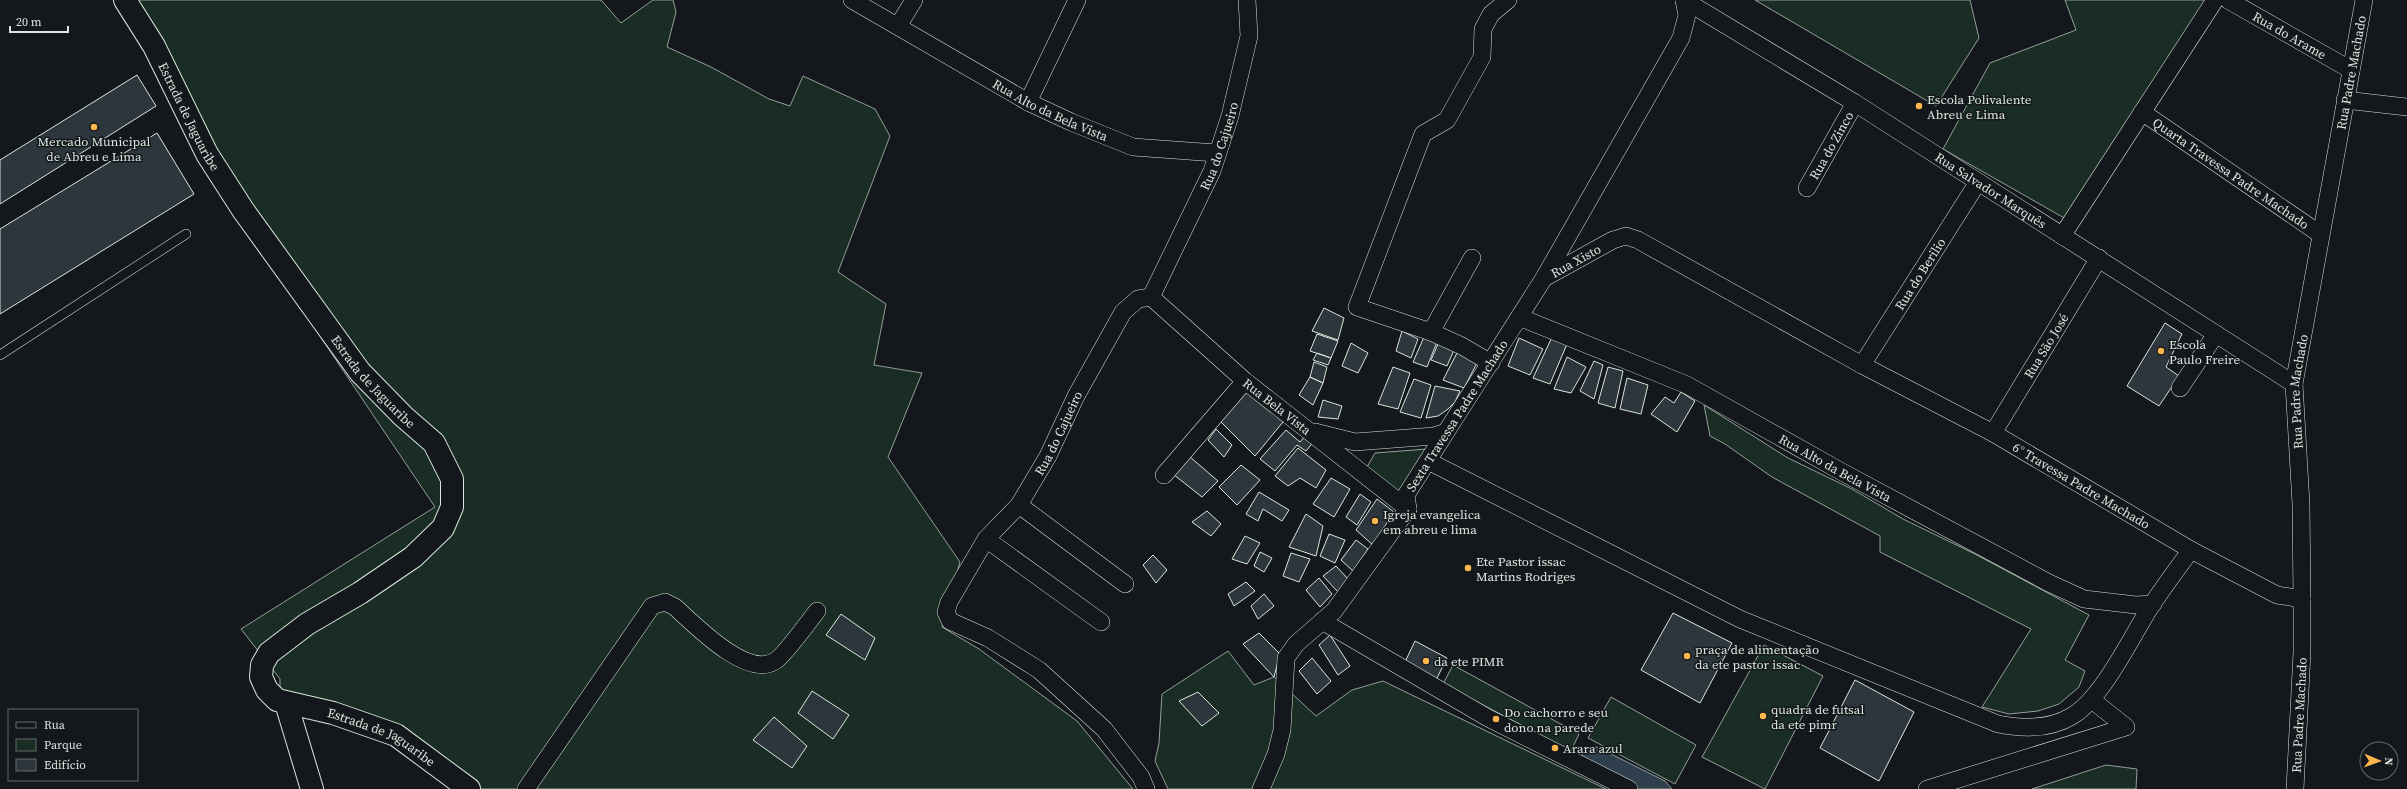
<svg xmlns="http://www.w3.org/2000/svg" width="2407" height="789" font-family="'Source Serif 4',serif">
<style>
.green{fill:#1a2d24;stroke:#939e99}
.water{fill:#2f3f4d;stroke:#939e99}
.building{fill:#2c363c;stroke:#d8e6dc}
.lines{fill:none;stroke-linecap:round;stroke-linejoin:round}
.service-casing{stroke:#d8e6dc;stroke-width:10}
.minor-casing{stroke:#d8e6dc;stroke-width:18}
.tertiary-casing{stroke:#d8e6dc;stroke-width:24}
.service{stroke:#14181c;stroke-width:9}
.minor{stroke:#14181c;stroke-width:17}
.tertiary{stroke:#14181c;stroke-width:22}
.poi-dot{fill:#ffb74d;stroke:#14181c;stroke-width:1.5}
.labels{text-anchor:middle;stroke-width:3;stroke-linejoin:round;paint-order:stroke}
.street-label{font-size:13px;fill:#d8e6dc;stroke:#14181c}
.poi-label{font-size:13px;fill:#d8e6dc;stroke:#14181c;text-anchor:start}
</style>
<rect width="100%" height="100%" fill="#14181c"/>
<path class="green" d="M 132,0 L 601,0 L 621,23 L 653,0 L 673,0 L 676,12 L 667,47 L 711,67 L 769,99 L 790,106 L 803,76 L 875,109 L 890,136 L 838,272 L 886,304 L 874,365 L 922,373 L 888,457 L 960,562 L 942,627 L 979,649 L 1077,721 L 1133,789 L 480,789 L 408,741 L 280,701 L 280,679 L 241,629 L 435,507 L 264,253 Z
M 1755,0 L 1970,0 L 1979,38 L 1936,106 Z
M 2065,0 L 2210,0 L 2066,219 L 1943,149 L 1990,63 L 2076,30 Z
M 1704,405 L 1788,458 L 1852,489 L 1903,519 L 1975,554 L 2089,615 L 2065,660 L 2085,671 L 2079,687 L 2059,704 L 2038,711 L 2009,714 L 1982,707 L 2031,629 L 1880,552 L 1880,536 L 1772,477 L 1725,444 L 1710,436 Z
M 1427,449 L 1399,496 L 1367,467 L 1375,453 Z
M 1764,645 L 1823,676 L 1765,789 L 1702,757 Z
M 1228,651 L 1254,685 L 1274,677 L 1316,716 L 1352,690 L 1383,681 L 1606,789 L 1168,789 L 1155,761 L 1159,743 L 1162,694 Z
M 1453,665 L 1579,734 L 1571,751 L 1443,684 Z
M 1611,697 L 1696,745 L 1675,784 L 1588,738 Z
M 2106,765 L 2137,769 L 2136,789 L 2032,789 Z"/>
<path class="water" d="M 1597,747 L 1665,781 L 1672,789 L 1634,789 L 1581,757 L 1586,748 Z"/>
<path class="building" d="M 137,75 L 156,106 L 0,204 L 0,160 Z
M 157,133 L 194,194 L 0,314 L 0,229 Z
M 1324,308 L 1344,318 L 1338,340 L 1312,331 Z
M 2165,323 L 2182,334 L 2166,367 L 2179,376 L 2159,406 L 2127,386 Z
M 1402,331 L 1418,339 L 1411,358 L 1396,351 Z
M 1317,334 L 1338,341 L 1331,358 L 1310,351 Z
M 1424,337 L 1437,342 L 1427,367 L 1413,362 Z
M 1552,337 L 1567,344 L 1550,384 L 1533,378 Z
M 1519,338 L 1543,349 L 1530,375 L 1508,366 Z
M 1351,343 L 1368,353 L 1358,373 L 1342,366 Z
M 1438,344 L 1454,350 L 1447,366 L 1431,360 Z
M 1458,351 L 1478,361 L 1464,388 L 1443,380 Z
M 1317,353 L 1331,358 L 1328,365 L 1313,360 Z
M 1567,357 L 1586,367 L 1571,393 L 1554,389 Z
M 1594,361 L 1603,365 L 1594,399 L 1580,391 Z
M 1314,362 L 1327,367 L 1323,383 L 1310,377 Z
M 1393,367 L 1410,373 L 1398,409 L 1378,404 Z
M 1608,367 L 1623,371 L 1615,408 L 1598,403 Z
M 1310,377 L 1323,383 L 1313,405 L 1299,395 Z
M 1627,378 L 1648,385 L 1641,414 L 1620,409 Z
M 1414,379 L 1431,385 L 1421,418 L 1400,412 Z
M 1435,386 L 1460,391 L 1455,402 L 1448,409 L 1438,416 L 1426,418 Z
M 1246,388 L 1283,422 L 1255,456 L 1220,421 Z
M 1681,392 L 1695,401 L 1677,432 L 1651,414 L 1665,397 L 1674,403 Z
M 1323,400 L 1342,406 L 1338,419 L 1318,417 Z
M 1216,429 L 1232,445 L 1224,457 L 1208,440 Z
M 1286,430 L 1300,442 L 1307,434 L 1315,440 L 1306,451 L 1297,445 L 1275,471 L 1260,459 Z
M 1298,448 L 1326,470 L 1316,488 L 1300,478 L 1288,486 L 1275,476 Z
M 1190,457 L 1218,481 L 1202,497 L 1173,474 Z
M 1241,465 L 1260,480 L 1237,505 L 1219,487 Z
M 1331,478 L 1350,489 L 1334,517 L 1313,504 Z
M 1259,492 L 1289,510 L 1282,521 L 1263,509 L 1258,521 L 1246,514 Z
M 1360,494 L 1371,502 L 1357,525 L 1346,517 Z
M 1377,499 L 1394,512 L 1373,545 L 1356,530 Z
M 1207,511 L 1221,524 L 1211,536 L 1192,522 Z
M 1306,514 L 1323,526 L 1316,556 L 1289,547 Z
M 1329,534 L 1345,540 L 1335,563 L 1320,556 Z
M 1245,536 L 1260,543 L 1247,564 L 1232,559 Z
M 1356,540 L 1368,549 L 1353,571 L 1341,560 Z
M 1260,552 L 1272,558 L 1264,572 L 1254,566 Z
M 1291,553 L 1310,559 L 1299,582 L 1283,576 Z
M 1153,555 L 1167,570 L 1156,583 L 1143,565 Z
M 1336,566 L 1348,579 L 1338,592 L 1323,576 Z
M 1319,578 L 1332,594 L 1320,607 L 1306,590 Z
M 1246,582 L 1255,591 L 1234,606 L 1228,594 Z
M 1264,594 L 1274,606 L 1258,619 L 1251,606 Z
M 1673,613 L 1732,643 L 1700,703 L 1641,670 Z
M 841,614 L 875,638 L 865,660 L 826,635 Z
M 1259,633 L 1280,654 L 1274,677 L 1243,644 Z
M 1330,635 L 1350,666 L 1338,675 L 1319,645 Z
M 1415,641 L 1447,658 L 1436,680 L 1404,664 Z
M 1312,658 L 1331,681 L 1317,694 L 1299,671 Z
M 1855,680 L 1914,712 L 1879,781 L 1820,748 Z
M 812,691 L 849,715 L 833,739 L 798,713 Z
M 1198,692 L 1219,713 L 1202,726 L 1179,701 Z
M 774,717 L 807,746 L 792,768 L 753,740 Z"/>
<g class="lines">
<g class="service-casing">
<path id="service" d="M 0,355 L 186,234"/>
</g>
<g class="minor-casing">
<g id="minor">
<path id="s1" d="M 852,0 L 1028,102 L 1071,122 L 1133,147 L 1216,153"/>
<path id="s2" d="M 1684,0 L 1855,103 L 2294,384"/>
<path id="s3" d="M 2228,0 L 2351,70"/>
<path d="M 898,26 L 914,0"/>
<path d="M 2345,100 L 2407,107"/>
<path d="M 1028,102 L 1077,0"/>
<path id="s4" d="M 2142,112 L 2320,234"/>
<path id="s5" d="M 1807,188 L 1855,103"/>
<path d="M 2062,236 L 2215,0"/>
<path d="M 1472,258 L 1431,332 L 1462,346 L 1491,363"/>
<path id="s6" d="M 1544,278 L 1613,240 L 1626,236 L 1638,240 L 1862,365 L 1993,433 L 2191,550 L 2277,595 L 2302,599"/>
<path id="s7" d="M 1151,297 L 1245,381 L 1408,509"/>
<path id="s8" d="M 1151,297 L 1212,171 L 1230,116 L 1249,36 L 1247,0"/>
<path id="s9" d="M 1519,317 L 1687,385 L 1842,472 L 2049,583 L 2084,599 L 2136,605 L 2153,604"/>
<path d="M 1431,332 L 1357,307 L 1423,134 L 1447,120 L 1482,57 L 1483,29 L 1491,14 L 1508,0"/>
<path id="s10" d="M 1862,365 L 1978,182"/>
<path d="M 2180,388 L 2216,334"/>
<path d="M 1315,432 L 1355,442 L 1434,436 L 1446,432"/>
<path id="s11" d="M 1993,433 L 2099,258"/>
<path d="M 1428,461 L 1740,619 L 1998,724 C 2023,729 2049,730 2072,716 C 2102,698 2130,640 2149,609 C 2162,589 2177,569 2191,550"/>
<path d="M 1164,475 L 1245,381"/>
<path d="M 1019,505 L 1125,584"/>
<path d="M 986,539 L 1101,622"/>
<path d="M 1322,621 L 1488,718 L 1629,789"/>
<path d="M 526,789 L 652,606 L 665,602 L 675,607 C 695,625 747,679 775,661 C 784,656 809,621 817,611"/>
<path id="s12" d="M 1146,789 L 1141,777 L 1104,729 L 1039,670 L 988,638 L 950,621 L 946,612 L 949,602 L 986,539 L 1019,505 L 1048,456 L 1076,396 L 1123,312 L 1138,299 L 1151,297"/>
<path id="s13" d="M 1261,789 L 1276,754 L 1282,730 L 1286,658 L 1296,644 L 1334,611 L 1408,509 L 1406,495 L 1544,278 L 1681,38 L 1687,15 L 1684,0"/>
<path d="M 1927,789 L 2126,727 L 2092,700"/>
<path id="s14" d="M 2295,789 L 2302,652 L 2302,599 L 2301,504 L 2294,384 L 2364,0"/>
</g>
</g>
<g class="tertiary-casing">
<g id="tertiary">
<path id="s15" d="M 125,0 L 154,46 L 207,154 L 243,210 L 360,372 L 403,416 L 434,443 L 452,479 L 452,507 L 443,528 L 413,557 L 360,593 L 307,624 L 269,653 L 262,665 L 261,677 L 267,690 L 277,700 L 333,713 L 396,735 L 469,789"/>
<path d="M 286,703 L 312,789"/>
</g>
</g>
<use href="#service" class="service"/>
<use href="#minor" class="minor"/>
<use href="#tertiary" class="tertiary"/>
</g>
<g class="poi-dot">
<circle cx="1919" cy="106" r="4"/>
<circle cx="94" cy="127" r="4"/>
<circle cx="2161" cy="351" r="4"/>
<circle cx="1375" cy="521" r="4"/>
<circle cx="1468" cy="568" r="4"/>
<circle cx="1687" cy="656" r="4"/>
<circle cx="1426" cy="661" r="4"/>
<circle cx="1763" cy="716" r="4"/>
<circle cx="1496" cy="719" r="4"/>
<circle cx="1555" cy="748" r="4"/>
</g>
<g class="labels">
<g class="street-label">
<text dy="5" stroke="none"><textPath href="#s3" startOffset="71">Rua do Arame</textPath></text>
<text dy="5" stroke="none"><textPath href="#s14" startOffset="722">Rua Padre Machado</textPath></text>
<text dy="5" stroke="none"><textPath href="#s1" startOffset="227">Rua Alto da Bela Vista</textPath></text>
<text dy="5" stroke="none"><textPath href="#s15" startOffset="133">Estrada de Jaguaribe</textPath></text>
<text dy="5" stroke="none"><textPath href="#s8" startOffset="166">Rua do Cajueiro</textPath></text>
<text dy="5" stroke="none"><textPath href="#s5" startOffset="49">Rua do Zinco</textPath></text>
<text dy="5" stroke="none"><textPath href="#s4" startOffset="108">Quarta Travessa Padre Machado</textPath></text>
<text dy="5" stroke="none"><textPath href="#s2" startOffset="361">Rua Salvador Marquês</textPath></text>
<text dy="5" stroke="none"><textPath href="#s6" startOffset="36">Rua Xisto</textPath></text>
<text dy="5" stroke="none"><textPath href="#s10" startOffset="108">Rua do Berilio</textPath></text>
<text dy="5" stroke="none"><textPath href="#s11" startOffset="102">Rua São José</textPath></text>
<text dy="5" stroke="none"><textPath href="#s15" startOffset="457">Estrada de Jaguaribe</textPath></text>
<text dy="5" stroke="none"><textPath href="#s14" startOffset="398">Rua Padre Machado</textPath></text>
<text dy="5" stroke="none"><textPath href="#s7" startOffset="167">Rua Bela Vista</textPath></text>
<text dy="5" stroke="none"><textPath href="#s13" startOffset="437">Sexta Travessa Padre Machado</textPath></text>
<text dy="5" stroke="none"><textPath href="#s12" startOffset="486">Rua do Cajueiro</textPath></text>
<text dy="5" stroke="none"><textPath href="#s9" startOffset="351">Rua Alto da Bela Vista</textPath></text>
<text dy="5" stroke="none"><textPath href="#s6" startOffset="612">6° Travessa Padre Machado</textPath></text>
<text dy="5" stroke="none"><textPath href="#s14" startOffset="74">Rua Padre Machado</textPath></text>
<text dy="5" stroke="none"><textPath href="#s15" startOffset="1016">Estrada de Jaguaribe</textPath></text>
</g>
<g class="poi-label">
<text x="1927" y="104">Escola Polivalente<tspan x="1927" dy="15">Abreu e Lima</tspan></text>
<text x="94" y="146" text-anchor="middle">Mercado Municipal<tspan x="94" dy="15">de Abreu e Lima</tspan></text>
<text x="2169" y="349">Escola<tspan x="2169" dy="15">Paulo Freire</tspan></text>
<text x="1383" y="519">Igreja evangelica<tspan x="1383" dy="15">em abreu e lima</tspan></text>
<text x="1476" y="566">Ete Pastor issac<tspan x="1476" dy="15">Martins Rodriges</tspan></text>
<text x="1695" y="654">praça de alimentação<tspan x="1695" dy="15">da ete pastor issac</tspan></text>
<text x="1434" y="666">da ete PIMR</text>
<text x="1771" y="714">quadra de futsal<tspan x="1771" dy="15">da ete pimr</tspan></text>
<text x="1504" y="717">Do cachorro e seu<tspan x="1504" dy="15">dono na parede</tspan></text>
<text x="1563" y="753">Arara azul</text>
</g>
</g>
<rect x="8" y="709" width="130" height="72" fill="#14181c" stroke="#626a69"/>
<rect x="16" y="722" width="20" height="6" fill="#14181c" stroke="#626a69"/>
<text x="44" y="729" font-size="12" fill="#d8e6dc">Rua</text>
<rect x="16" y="739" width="20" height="12" fill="#1a2d24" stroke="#626a69"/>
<text x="44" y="749" font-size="12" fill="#d8e6dc">Parque</text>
<rect x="16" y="759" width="20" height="12" fill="#2c363c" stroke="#626a69"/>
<text x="44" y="769" font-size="12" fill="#d8e6dc">Edifício</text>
<g transform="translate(2379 761) rotate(92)"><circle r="19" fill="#14181c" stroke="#626a69"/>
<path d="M0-3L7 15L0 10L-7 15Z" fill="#ffb74d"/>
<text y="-6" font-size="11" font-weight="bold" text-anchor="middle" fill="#d8e6dc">N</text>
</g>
<path d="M10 26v6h58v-6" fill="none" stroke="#d8e6dc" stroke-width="2"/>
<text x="16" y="26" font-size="12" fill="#d8e6dc" stroke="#14181c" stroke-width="3" paint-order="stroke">20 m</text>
</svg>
